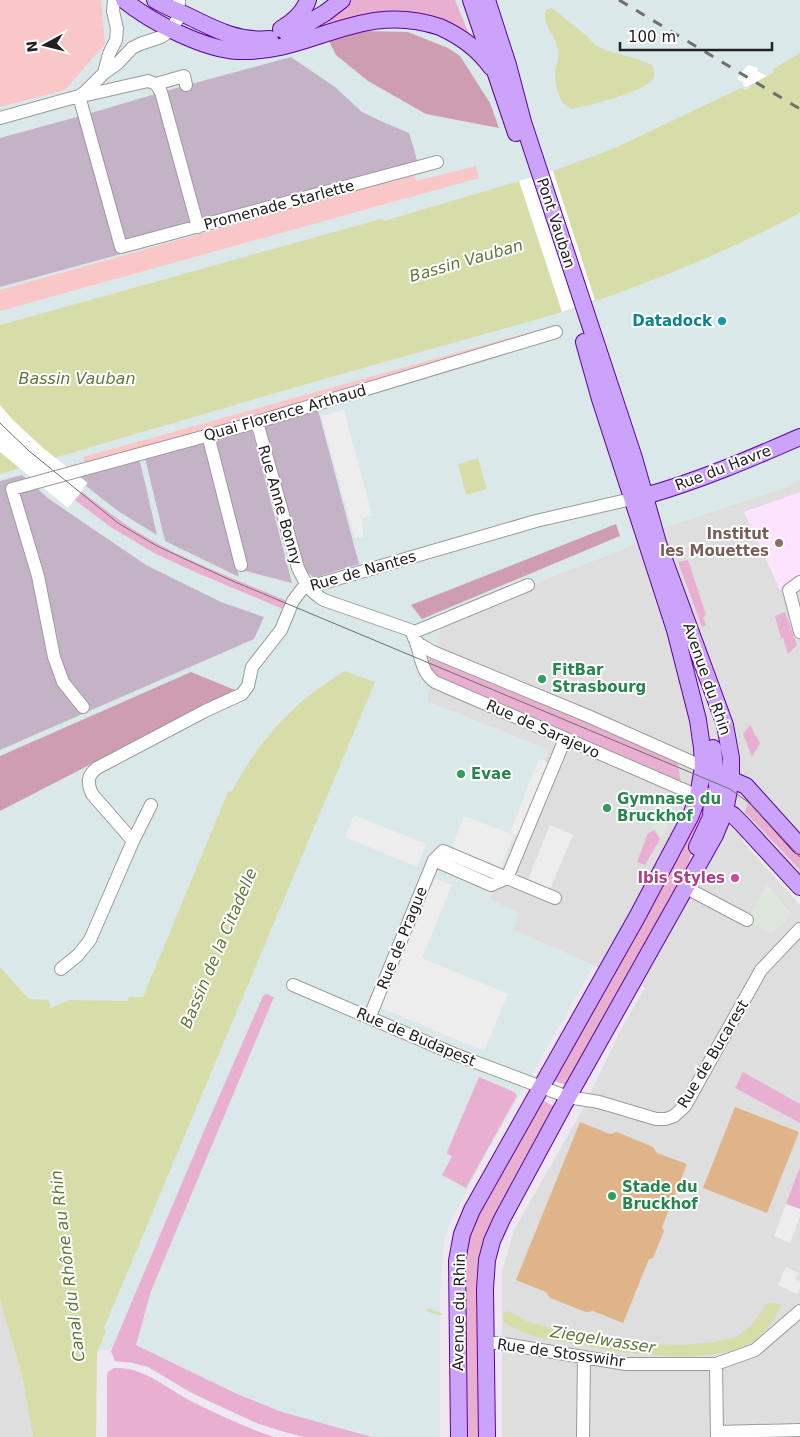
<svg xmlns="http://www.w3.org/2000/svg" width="800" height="1437" font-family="'DejaVu Sans',sans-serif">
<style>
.residential{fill:#dededf}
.industrial{fill:#dae8ea}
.education{fill:#fce3fe}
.construction{fill:#c4b3c6}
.grass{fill:#e9afd1}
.forest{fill:#cf9db1}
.park{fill:#f9c7c8}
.pitch{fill:#deb488}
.parking{fill:#ededed}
.plaza{fill:#dde7dc}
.water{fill:#d7dda9}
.pier{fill:#fff}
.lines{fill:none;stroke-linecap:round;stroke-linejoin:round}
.stream{stroke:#d7dda9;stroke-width:3}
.minor-casing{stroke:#9b9b9b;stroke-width:14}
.major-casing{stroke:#5a039b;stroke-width:18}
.minor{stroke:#fff;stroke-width:12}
.major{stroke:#cca3fa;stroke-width:16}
.tram{stroke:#6f6f6f;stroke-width:1}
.rail{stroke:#6f6f6f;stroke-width:3;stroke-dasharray:10 10;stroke-linecap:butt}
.culture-dot{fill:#0f9aa8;stroke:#fff;stroke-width:2}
.education-dot{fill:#8d6e63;stroke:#fff;stroke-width:2}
.leisure-dot{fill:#2e9e5b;stroke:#fff;stroke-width:2}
.hotel-dot{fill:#d1479c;stroke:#fff;stroke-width:2}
.labels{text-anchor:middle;stroke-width:4;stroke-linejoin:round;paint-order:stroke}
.street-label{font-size:15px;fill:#212121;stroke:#fff}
.culture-label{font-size:15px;font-weight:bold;fill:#0d838f;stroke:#fff;text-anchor:end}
.education-label{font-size:15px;font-weight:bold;fill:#785e54;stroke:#fff;text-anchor:end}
.leisure-label{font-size:15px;font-weight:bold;fill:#27864d;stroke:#fff;text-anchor:start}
.hotel-label{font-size:15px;font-weight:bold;fill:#b23c85;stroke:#fff;text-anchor:end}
.water-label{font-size:16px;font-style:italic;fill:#5e7839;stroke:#fff}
</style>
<rect width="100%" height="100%" fill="#ede8f1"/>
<path class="residential" d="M 800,479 L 800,1437 L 502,1437 L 502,1355 L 506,1343 L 502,1336 L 502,1271 L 514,1230 L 583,1109 L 622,1027 L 645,988 L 513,930 L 490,899 L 549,750 L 427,701 L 441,624 L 566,571 L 624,549 L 660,529 L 782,489 Z
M 0,1300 L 22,1376 L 33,1437 L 0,1437 Z"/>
<path class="industrial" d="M 0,0 L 800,0 L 800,479 L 782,489 L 660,529 L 624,549 L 566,571 L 441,625 L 427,701 L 549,750 L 490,899 L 519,913 L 513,930 L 594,965 L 485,1156 L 452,1218 L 444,1240 L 440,1294 L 440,1437 L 371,1437 L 282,1412 L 235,1393 L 132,1343 L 97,1352 L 30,999 L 0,967 Z"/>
<path class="education" d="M 800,492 L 800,575 L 780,590 L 744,512 Z"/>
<path class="construction" d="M 291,57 L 335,87 L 362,112 L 383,122 L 409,133 L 420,170 L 198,233 L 0,287 L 0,138 L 84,115 L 169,90 Z
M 317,406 L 359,564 L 314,578 L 301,566 L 261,423 Z
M 251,426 L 292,583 L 245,571 L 211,438 Z
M 206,439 L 239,577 L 165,541 L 144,454 Z
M 139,458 L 146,487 L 157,535 L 118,511 L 86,486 L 88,483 L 78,475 Z
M 22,475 L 49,499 L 146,565 L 221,602 L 264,617 L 254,639 L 0,750 L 0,481 Z"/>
<path class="grass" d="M 352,0 L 455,0 L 471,39 L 438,24 L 314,31 L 311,29 Z
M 82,492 C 97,503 112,515 128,526 C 177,558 233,578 287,601 L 283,609 L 195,572 L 154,553 L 109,526 L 75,500 Z
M 688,560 L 706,615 L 703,617 L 706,625 L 702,627 L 678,562 Z
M 785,612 L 797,645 L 788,654 L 783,638 L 781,638 L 775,616 Z
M 423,656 L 677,758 L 681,783 L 433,677 Z
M 750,725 L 760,743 L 752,757 L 743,734 Z
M 749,798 L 800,849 L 800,870 L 745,812 Z
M 704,810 L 706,811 L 692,851 L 685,877 L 570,1086 L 554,1081 L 553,1080 L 698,815 Z
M 654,830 L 660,839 L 645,865 L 637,862 L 648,833 Z
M 267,994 L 274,997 L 151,1291 L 136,1345 L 235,1393 L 282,1412 L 372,1437 L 304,1437 L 281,1431 L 259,1424 L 215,1404 L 190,1392 L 148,1367 L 133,1363 L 115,1361 L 111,1351 L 204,1131 L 263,996 Z
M 743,1072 L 800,1104 L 800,1123 L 735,1088 Z
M 479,1077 L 514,1092 L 517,1096 L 466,1188 L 442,1175 L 452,1156 L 447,1154 L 447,1152 Z
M 539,1098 L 553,1106 L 553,1109 L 500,1204 L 488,1230 L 482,1437 L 463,1437 L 461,1273 L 469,1230 Z
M 800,1167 L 800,1209 L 786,1204 Z
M 114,1368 C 145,1366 168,1390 195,1403 C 221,1416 247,1428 274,1437 L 107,1437 L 107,1376 L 108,1372 Z"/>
<path class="forest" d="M 363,31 L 408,32 L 448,48 L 460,56 L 490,103 L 499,128 L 426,114 L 368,81 L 336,55 L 329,41 Z
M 616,524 L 620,536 L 422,619 L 411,605 Z
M 191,672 L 235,690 L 0,811 L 0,756 Z"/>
<path class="park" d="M 0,0 L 101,0 L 105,44 L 65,90 L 0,107 Z
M 476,166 L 479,178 L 0,311 L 0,290 L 414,174 L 416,181 Z
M 541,329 L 542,335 L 86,467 L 83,457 Z"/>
<path class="pitch" d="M 735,1107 L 799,1132 L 767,1213 L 703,1188 Z
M 580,1122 L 610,1134 L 617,1132 L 653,1147 L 657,1153 L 687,1164 L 662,1227 L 664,1231 L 653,1258 L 649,1259 L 623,1323 L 593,1311 L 586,1312 L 550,1298 L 546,1292 L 516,1280 Z"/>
<path class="parking" d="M 344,410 L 372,515 L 362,519 L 363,537 L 355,538 L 321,416 Z
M 539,759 L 553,764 L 523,837 L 510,833 Z
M 354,815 L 426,844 L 417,867 L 345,837 Z
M 464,816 L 514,835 L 500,869 L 451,849 Z
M 550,825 L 573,835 L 549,891 L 527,882 Z
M 747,829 L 800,887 L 800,905 L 742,841 Z
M 434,878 L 452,885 L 422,958 L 508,994 L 484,1051 L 379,1007 Z
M 786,1204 L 800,1209 L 800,1216 L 790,1243 L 774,1236 Z
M 786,1267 L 799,1273 L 795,1279 L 800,1281 L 800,1288 L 797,1294 L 778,1285 Z"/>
<path class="plaza" d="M 659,801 L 674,810 L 661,837 L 651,825 Z
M 767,885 L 792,914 L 771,934 L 747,920 Z"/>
<path class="water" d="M 552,8 L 587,36 L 595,45 L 608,51 L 640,60 L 652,65 C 654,71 656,75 652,80 C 645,91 586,107 571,109 C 569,107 564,105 562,102 C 558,95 554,80 555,72 C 556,64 560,56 558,49 C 555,33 541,26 546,10 Z
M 800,53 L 800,213 C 724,253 644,286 562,312 C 498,331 434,348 370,366 C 246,401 123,438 0,474 L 0,325 L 381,219 L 384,221 L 553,171 L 615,148 L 741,88 L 745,90 L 749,89 L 751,85 L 774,72 L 773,69 Z
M 478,458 L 487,489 L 466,495 L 458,464 Z
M 345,671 L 375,682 L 104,1328 L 106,1331 L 97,1353 L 96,1437 L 33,1437 L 22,1376 L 0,1300 L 0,967 L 29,999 L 49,1000 L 50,1008 L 70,1000 L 127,1001 L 129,997 L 143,997 L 228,792 L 232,791 C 259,740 295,700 345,671 Z
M 767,1303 L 782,1304 C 771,1323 764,1339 742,1347 C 708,1361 657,1356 621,1352 C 608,1351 596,1347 583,1345 C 555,1340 528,1339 504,1322 L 503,1313 L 508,1311 L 529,1322 L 547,1327 L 606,1335 L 641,1343 L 682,1345 L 715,1342 L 736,1337 L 750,1327 Z"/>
<path class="pier" d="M 748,65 L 758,68 L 757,71 L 767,76 L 746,87 L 743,85 L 744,83 L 737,79 Z
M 553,171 L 595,300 L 562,312 L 519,181 Z
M 0,405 L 12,419 L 43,448 L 87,483 L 68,508 L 0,452 Z"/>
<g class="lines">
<path class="stream" d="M 428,1310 L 440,1314"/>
<g class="minor-casing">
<path id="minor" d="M 104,73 L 109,54 L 116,40 L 117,29 L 113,11 L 114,0
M 156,84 L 184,76 L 186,85
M 79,96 L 121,247 L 437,162
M 82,96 L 148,81 L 156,84 L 161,92 L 198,227
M 0,118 L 79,96 L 85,92 L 104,73 L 118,63 L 132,48 L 140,44 L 161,37 L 167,33 L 178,19 L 179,0
M 257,422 L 298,568 C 305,583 309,591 324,600 L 410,630 C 422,646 417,669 435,682 L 698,796
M 208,435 L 241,565
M 800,582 L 789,590 L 800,632
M 412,633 L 528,585
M 414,638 L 419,644 L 433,652 L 588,716 L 703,767
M 83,707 L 63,682 L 54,657 L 38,576 L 12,489 L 257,422 L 556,332
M 133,841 L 92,794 C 87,782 87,776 97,768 L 205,711 L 242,694 L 248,686 L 252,667 L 281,630 L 293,601 L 302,589 L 536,521 L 640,497
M 694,892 L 747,920
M 555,898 L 507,878 L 565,739
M 61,969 L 78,955 L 90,940 L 133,841 L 151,805
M 293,985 L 454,1054 L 568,1097 L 599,1102 L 656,1119 L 666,1119 L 674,1116 L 685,1106 L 761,970 L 800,929
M 370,1016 L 434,860 L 443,851 L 507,878 L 491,885 L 434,860
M 486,1343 L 498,1343 L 626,1364 L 716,1364 L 755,1350 L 800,1311
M 716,1364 L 717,1437
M 717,1432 L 800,1430
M 583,1437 L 584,1357"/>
</g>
<g class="major-casing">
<path id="major" d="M 124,0 C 151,22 203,49 238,51 C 312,54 360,0 440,27 C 460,36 478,49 491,67
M 155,0 C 166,7 178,11 190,17 C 216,30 240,42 270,39
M 471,0 L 516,133
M 281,29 C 293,22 303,14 308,0
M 288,35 L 325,13 L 342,0
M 645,496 C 698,481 750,459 800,437
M 713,748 L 718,795 L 725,811
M 721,775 L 746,786 L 800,846
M 718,807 L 733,815 L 742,824 L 800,887
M 697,847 L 711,817 L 712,795
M 459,1437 L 457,1261 L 462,1234 L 472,1210 L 637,917 L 691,815 L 698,796 L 703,767 L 702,748 L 698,720 L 675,630 L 600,399 L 584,342
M 487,1437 L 485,1289 L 487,1260 L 492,1241 L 502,1219 L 568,1097 L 715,835 L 725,811 L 731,779 L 731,758 L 725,725 L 658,543 L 634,458 L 523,122 L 508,65 L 487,0"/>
</g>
<use href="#minor" class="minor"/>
<use href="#major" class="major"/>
<path class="tram" d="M 0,423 L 29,451 L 118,523 L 157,546 L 228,579 L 730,789 L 752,805 L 800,857"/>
<path class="rail" d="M 619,0 L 800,109"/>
</g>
<circle class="culture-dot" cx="722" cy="321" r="5"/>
<circle class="education-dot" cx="779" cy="543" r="5"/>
<g class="leisure-dot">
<circle cx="542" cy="679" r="5"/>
<circle cx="461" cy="774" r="5"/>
<circle cx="607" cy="808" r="5"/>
<circle cx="612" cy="1196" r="5"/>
</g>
<circle class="hotel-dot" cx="735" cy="878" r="5"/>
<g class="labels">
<g class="street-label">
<text transform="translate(279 205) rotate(-15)" y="5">Promenade Starlette</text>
<text transform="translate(556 223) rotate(72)" y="5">Pont Vauban</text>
<text transform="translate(285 413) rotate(-16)" y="5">Quai Florence Arthaud</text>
<text transform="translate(723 468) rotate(-21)" y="5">Rue du Havre</text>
<text transform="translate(280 505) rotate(74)" y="5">Rue Anne Bonny</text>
<text transform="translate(363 571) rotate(-16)" y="5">Rue de Nantes</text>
<text transform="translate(707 679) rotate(71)" y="5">Avenue du Rhin</text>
<text transform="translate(543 729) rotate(24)" y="5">Rue de Sarajevo</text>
<text transform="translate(402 938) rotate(-68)" y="5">Rue de Prague</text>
<text transform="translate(416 1037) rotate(23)" y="5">Rue de Budapest</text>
<text transform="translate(713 1054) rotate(-59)" y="5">Rue de Bucarest</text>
<text transform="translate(459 1312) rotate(-89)" y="5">Avenue du Rhin</text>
<text transform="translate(561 1353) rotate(8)" y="5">Rue de Stosswihr</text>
</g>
<g class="culture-label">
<text x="712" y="326">Datadock</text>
</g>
<g class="education-label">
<text x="769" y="539">Institut<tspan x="769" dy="17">les Mouettes</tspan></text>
</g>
<g class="leisure-label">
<text x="552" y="675">FitBar<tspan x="552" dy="17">Strasbourg</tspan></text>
<text x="471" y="779">Evae</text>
<text x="617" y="804">Gymnase du<tspan x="617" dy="17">Bruckhof</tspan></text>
<text x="622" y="1192">Stade du<tspan x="622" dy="17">Bruckhof</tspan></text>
</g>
<g class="hotel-label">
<text x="725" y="883">Ibis Styles</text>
</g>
<g class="water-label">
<text transform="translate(466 260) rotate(-16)" y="6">Bassin Vauban</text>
<text x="77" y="384">Bassin Vauban</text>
<text transform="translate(218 948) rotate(-67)" y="6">Bassin de la Citadelle</text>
<text transform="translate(67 1266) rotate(-97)" y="6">Canal du Rhône au Rhin</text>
<text transform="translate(603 1339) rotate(9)" y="6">Ziegelwasser</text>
</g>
</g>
<g transform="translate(45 45) rotate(263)" stroke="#ffffff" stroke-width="4" paint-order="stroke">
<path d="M0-4L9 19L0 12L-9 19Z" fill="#212121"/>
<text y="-8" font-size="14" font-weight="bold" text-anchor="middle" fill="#212121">N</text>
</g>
<path d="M620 42v8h152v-8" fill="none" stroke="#212121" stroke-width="2.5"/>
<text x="628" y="42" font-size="15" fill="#212121" stroke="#ffffff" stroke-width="4" paint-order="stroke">100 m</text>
</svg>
